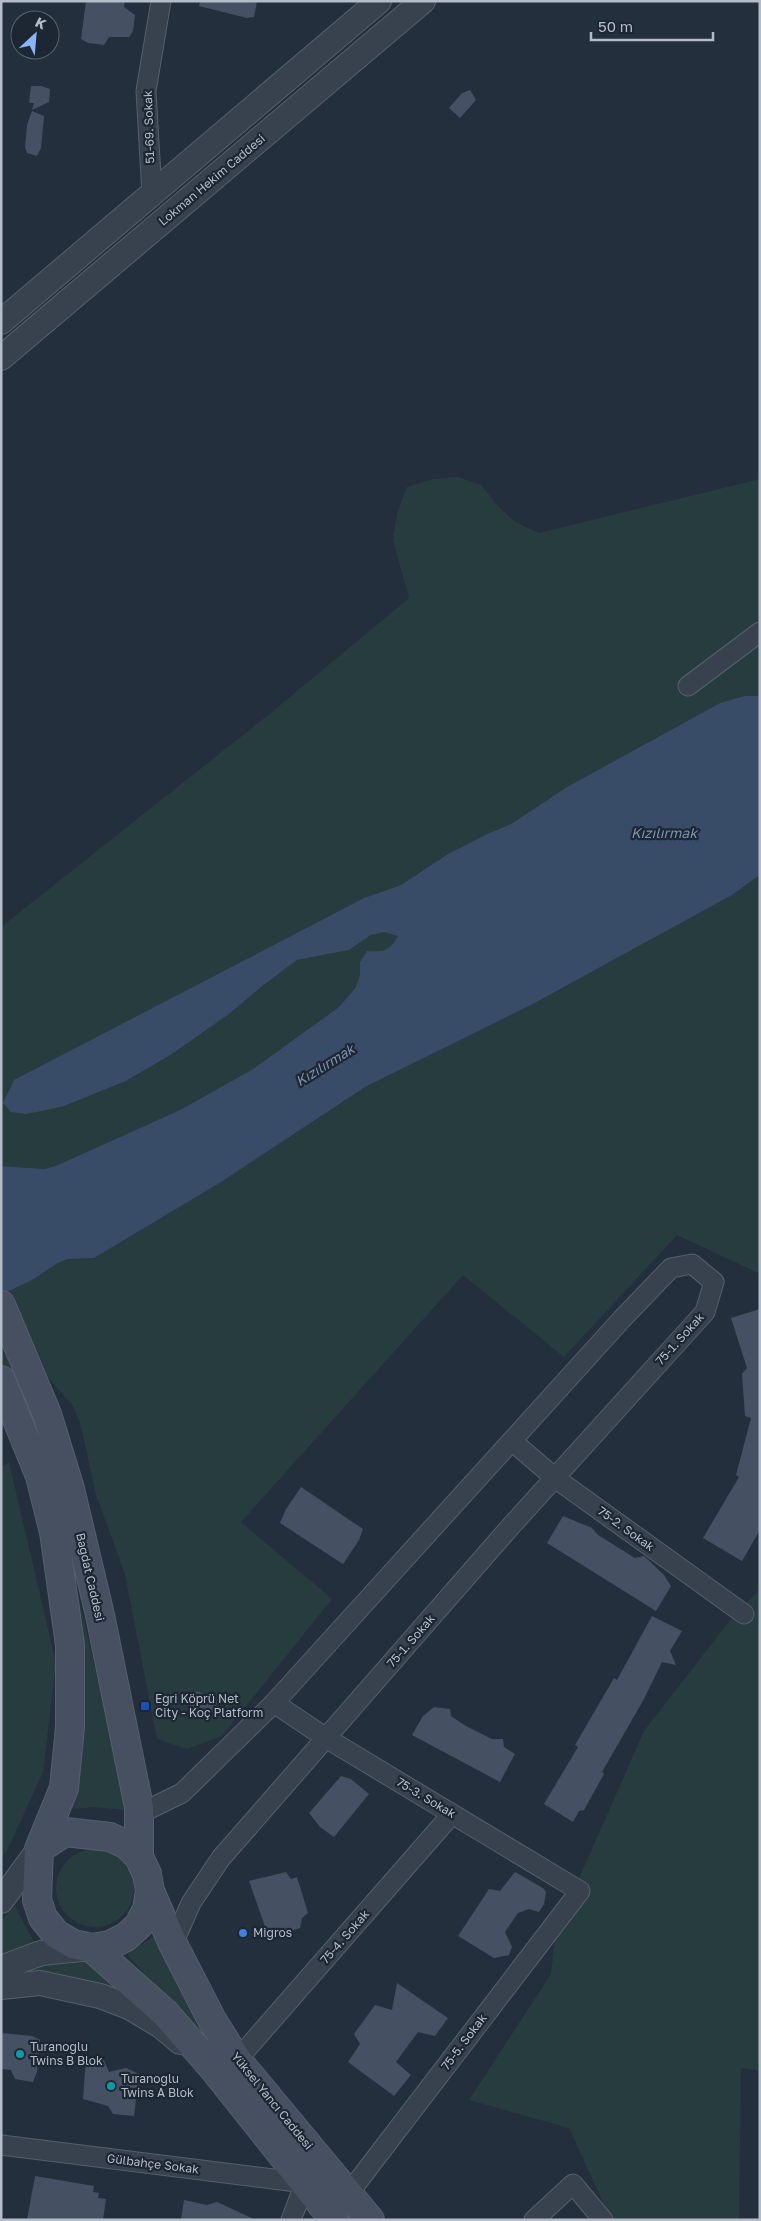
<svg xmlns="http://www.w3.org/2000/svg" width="761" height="2221" font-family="'Golos Text',sans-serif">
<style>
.green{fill:#263c3f}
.water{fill:#394c67}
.building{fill:#455162}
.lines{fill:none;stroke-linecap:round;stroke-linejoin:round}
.minor-casing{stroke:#565f6c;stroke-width:21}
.tertiary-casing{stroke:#565f6c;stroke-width:26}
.secondary-casing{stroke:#565f6c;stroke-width:30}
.minor{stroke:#38414e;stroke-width:19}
.tertiary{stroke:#38414e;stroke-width:24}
.secondary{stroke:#465061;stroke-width:28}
.transit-dot{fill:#1a4fb4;stroke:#1d2633;stroke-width:2}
.shop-dot{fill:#3f7fe0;stroke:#1d2633;stroke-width:2}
.culture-dot{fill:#0f9aa8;stroke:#1d2633;stroke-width:2}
.labels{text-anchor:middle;stroke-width:4.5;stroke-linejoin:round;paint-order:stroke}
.street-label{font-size:12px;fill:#b4bcc9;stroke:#1d2633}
.poi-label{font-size:12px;fill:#b4bcc9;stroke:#1d2633;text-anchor:start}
.water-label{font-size:14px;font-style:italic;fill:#7c92b1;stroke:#1d2633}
</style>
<rect width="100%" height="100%" fill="#242f3e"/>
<path class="green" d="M 458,477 L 481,485 L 497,505 L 515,522 L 539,533 L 760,479 L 760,696 L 744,696 L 720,703 L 567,787 L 511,824 L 487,834 L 448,854 L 401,885 L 364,898 L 15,1080 L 7,1091 L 76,1100 L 88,1096 L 126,1081 L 172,1054 L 229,1014 L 261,987 L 297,960 L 349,950 L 371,935 L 384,931 L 399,936 L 392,947 L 360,962 L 360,975 L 356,987 L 339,1007 L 253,1069 L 182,1109 L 58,1165 L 45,1169 L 1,1166 L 1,927 L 267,716 L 409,598 L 393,540 L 397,513 L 407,487 L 433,479 Z
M 760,875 L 760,1274 L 677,1235 L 564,1357 L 463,1275 L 241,1522 L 332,1599 L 222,1736 L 187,1749 L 157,1739 L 125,1574 L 96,1495 L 81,1426 L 73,1406 L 39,1367 L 28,1380 L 1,1428 L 1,1295 L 34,1279 L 56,1264 L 68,1259 L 94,1258 L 218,1184 L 365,1087 L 531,1005 L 732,895 Z
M 9,1462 L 56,1663 L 43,1772 L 8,1849 L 1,1857 L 1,1467 Z
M 49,1469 L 105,1711 L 126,1810 L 94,1807 L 72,1809 L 83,1741 L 85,1668 Z
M 760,1589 L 760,2071 L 741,2068 L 739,2220 L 611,2220 L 569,2128 L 469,2100 L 551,1974 L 556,1930 L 644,1731 L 731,1619 Z
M56 1888a39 39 0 1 1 78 0a39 39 0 1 1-78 0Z
M 15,1906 L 34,1942 L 1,1955 L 1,1920 Z
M 159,1933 L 168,1964 L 179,1988 L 220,2061 L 127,1954 Z
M 86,1960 L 134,1996 L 73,1979 L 20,1972 L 22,1967 Z"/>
<path class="water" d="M 744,696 L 760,696 L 760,875 L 732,895 L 531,1005 L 365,1087 L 218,1184 L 94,1258 L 68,1259 L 56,1264 L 34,1279 L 1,1295 L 1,1166 L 45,1169 L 58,1165 L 182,1109 L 253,1069 L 339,1007 L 356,987 L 360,975 L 360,962 L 367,951 C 384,952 390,951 398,936 L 384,932 L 371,935 L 349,950 L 297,960 L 261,987 L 229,1014 L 172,1054 L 126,1081 L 64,1106 L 37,1112 L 25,1114 L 11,1112 L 3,1103 L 14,1080 L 364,898 L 401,885 L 448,854 L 487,834 L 511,824 L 567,787 L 720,703 Z"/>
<path class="building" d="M 86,1 L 125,1 L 124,7 L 135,15 L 133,31 L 129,37 L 109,37 L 104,45 L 88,43 L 81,39 Z
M 200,1 L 257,1 L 254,17 L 247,18 L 199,6 Z
M 31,86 L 41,86 L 50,89 L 49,102 L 32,110 L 34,103 L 29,103 Z
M 470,90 L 476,100 L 460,118 L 449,108 L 462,93 Z
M 32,111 L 44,116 L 41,148 L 37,156 L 27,153 L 25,148 L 27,125 Z
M 760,1309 L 760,1530 L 742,1561 L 703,1538 L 739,1477 L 736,1475 L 751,1418 L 745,1416 L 742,1374 L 747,1368 L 731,1318 Z
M 301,1487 L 363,1529 L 359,1540 L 343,1564 L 280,1523 L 286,1509 Z
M 563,1516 L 592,1528 L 598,1535 L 635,1558 L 644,1556 L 664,1575 L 671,1586 L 656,1611 L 547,1543 Z
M 652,1616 L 682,1631 L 670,1651 L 676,1665 L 662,1662 L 644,1699 L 602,1772 L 604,1774 L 584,1810 L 579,1811 L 573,1822 L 544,1804 L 578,1747 L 575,1745 L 614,1678 L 617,1680 Z
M 197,1691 L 218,1701 L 209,1719 L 188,1709 Z
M 434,1707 L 450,1709 L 451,1716 L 466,1726 L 492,1739 L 503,1739 L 504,1747 L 515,1754 L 500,1782 L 412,1735 L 423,1716 Z
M 341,1776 L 351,1779 L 369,1794 L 334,1837 L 320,1827 L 309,1813 Z
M 286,1872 L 291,1879 L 297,1877 L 308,1913 L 302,1918 L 300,1928 L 269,1938 L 249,1881 Z
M 515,1872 L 543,1888 L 546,1892 L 544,1904 L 539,1912 L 529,1909 L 518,1913 L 505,1932 L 512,1947 L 509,1955 L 494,1958 L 458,1936 L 489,1889 L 500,1891 Z
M 397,1983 L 448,2018 L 435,2036 L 418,2032 L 396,2062 L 411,2075 L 394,2096 L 348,2062 L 360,2044 L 354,2034 L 375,2005 L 392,2010 Z
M 1,2033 L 32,2036 L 40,2040 L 37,2072 L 33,2082 L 15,2079 L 11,2070 L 1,2069 Z
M 86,2058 L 103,2058 L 109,2072 L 126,2068 L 139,2074 L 134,2116 L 113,2114 L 108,2106 L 83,2099 Z
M 35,2176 L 94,2186 L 93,2192 L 99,2193 L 98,2198 L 106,2199 L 103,2220 L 27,2220 Z
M 184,2200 L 207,2205 L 217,2202 L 256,2220 L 181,2220 Z"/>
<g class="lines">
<g class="minor-casing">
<path id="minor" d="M 152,194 L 146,91 L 161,1
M 688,686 L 760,632
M 512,1441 L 555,1478 L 744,1614
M 274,1703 L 326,1738 L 580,1891 L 349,2193
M 139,1814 L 182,1793 L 274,1703 L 622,1319 L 671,1268 L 692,1264 L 714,1282 L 705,1312 L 511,1526 L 221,1858 L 191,1903 L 173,1944
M 237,2060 L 452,1814
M 1,2145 L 305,2183 L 291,2220
M 534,2220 L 573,2184 L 603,2220"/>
</g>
<g class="tertiary-casing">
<path id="tertiary" d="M 1,322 L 379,1
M 1,358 L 423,1
M 1,1901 L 39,1849
M 1,1968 L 41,1953 L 91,1948
M 1,1987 L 40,1983 L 100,1996 L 129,2007 L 161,2026 L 180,2042"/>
</g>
<g class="secondary-casing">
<path id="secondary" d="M 1,1305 L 47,1414 L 70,1489 L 100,1615 L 139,1807 L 139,1857
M 1,1380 L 40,1476 L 54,1532 L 70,1645 L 70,1727 L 64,1788 L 39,1849 L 37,1900 L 43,1918 L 56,1934 L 73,1944 L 92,1948 L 110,1945 L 126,1937 L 139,1925 L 147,1909 L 150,1891 L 147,1874 L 139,1857 L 127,1845 L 110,1837 L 65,1832 L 39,1849
M 150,1891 L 173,1944 L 212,2020 L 237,2060 L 370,2220
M 92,1948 L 166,2014 L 213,2068 L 334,2220"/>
</g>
<use href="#minor" class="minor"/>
<use href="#tertiary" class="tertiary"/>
<use href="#secondary" class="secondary"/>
</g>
<rect class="transit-dot" x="140" y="1701" width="10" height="10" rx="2.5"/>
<circle class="shop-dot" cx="243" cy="1933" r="5"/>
<g class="culture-dot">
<circle cx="20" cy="2054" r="5"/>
<circle cx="111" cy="2086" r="5"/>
</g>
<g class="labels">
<g class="street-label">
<text transform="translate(149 127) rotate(-92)" y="4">51-69. Sokak</text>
<text transform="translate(212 180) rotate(-40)" y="4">Lokman Hekim Caddesi</text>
<text transform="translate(680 1339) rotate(-48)" y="4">75-1. Sokak</text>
<text transform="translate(626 1529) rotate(36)" y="4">75-2. Sokak</text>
<text transform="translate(90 1577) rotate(77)" y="4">Bağdat Caddesi</text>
<text transform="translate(411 1641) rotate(-49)" y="4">75-1. Sokak</text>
<text transform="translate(426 1798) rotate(31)" y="4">75-3. Sokak</text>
<text transform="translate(345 1937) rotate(-49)" y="4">75-4. Sokak</text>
<text transform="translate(464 2042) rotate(-53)" y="4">75-5. Sokak</text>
<text transform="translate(272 2101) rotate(51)" y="4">Yüksel Yancı Caddesi</text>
<text transform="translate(153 2164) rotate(7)" y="4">Gülbahçe Sokak</text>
</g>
<g class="poi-label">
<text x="155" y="1703">Eğri Köprü Net<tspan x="155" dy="14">City - Koç Platform</tspan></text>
<text x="253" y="1937">Migros</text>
<text x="30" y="2051">Turanoğlu<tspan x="30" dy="14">Twins B Blok</tspan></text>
<text x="121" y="2083">Turanoğlu<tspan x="121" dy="14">Twins A Blok</tspan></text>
</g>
<g class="water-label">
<text x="664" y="838">Kızılırmak</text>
<text transform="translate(325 1065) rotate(-32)" y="5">Kızılırmak</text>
</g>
</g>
<rect width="761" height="2221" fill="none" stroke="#b4bcc9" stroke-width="5"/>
<g transform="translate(35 35) rotate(26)"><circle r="24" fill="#1d2633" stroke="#59626f"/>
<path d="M0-4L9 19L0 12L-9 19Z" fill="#8ab4f8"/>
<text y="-8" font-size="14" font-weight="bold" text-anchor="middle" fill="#b4bcc9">K</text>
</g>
<path d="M591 32v8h122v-8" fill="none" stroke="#b4bcc9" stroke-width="2.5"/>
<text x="598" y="32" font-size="15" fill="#b4bcc9" stroke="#1d2633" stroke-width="4" paint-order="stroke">50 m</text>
</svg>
